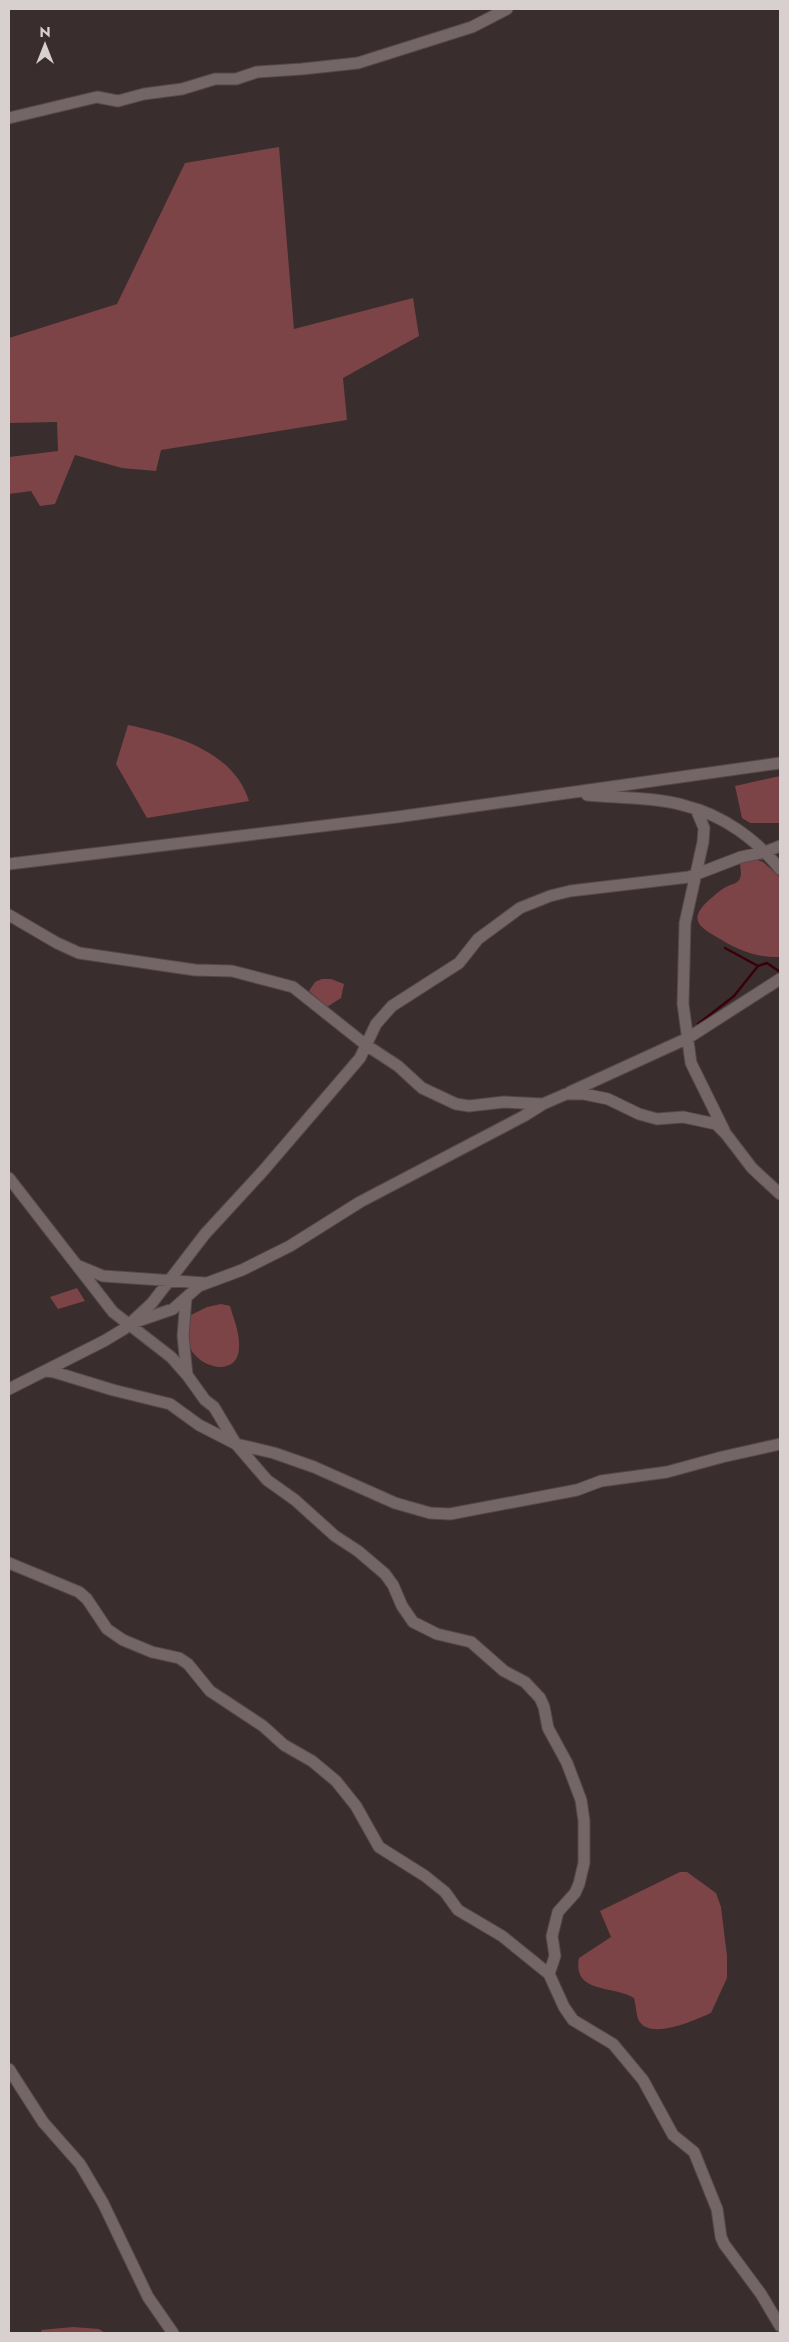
<svg xmlns="http://www.w3.org/2000/svg" width="789" height="2342" font-family="Jost,sans-serif">
<style>
.green{fill:#7c4447}
.lines{fill:none;stroke-linecap:round;stroke-linejoin:round}
.stream{stroke:#38000a;stroke-width:2.5}
.minor-casing{stroke:#54494a;stroke-width:13}
.minor{stroke:#746566;stroke-width:11}
</style>
<rect width="100%" height="100%" fill="#3a2d2d"/>
<path class="green" d="M 279,147 L 294,329 L 413,298 L 419,336 L 343,378 L 347,420 L 161,450 L 156,471 L 122,468 L 75,455 L 55,504 L 40,506 L 31,491 L 9,494 L 9,457 L 58,451 L 57,422 L 9,423 L 9,338 L 117,304 L 185,163 Z
M 128,725 C 174,735 233,750 249,801 L 147,818 L 116,764 Z
M 780,776 L 780,823 L 750,823 L 742,818 L 735,786 Z
M 752,858 L 763,862 L 780,877 L 780,957 C 760,958 739,951 722,940 C 701,928 686,921 709,900 C 715,895 721,889 728,886 C 732,884 739,883 740,878 C 742,874 740,867 740,863 Z
M 322,979 L 331,979 L 344,984 L 341,998 L 327,1007 L 309,991 L 315,982 Z
M 77,1288 L 85,1301 L 58,1309 L 50,1297 Z
M 221,1304 L 230,1306 C 234,1320 240,1333 239,1348 C 238,1374 208,1370 195,1355 C 186,1346 188,1329 187,1317 L 207,1307 Z
M 680,1872 L 687,1872 L 716,1893 L 721,1907 L 727,1956 L 727,1978 L 711,2013 C 697,2019 651,2041 639,2021 C 636,2015 636,2005 634,1998 C 614,1985 572,1994 579,1958 L 611,1937 L 600,1911 Z
M 73,2327 L 99,2329 L 105,2333 L 42,2333 L 41,2330 Z"/>
<g class="lines">
<path class="stream" d="M 725,948 L 758,966
M 698,1024 L 734,996 L 758,966 L 767,963 L 780,972"/>
<g class="minor-casing">
<path id="minor" d="M 9,118 L 97,97 L 118,101 L 144,94 L 182,89 L 215,79 L 236,79 L 257,72 L 302,69 L 358,63 L 472,27 L 507,9
M 587,795 C 619,798 655,797 686,806 C 723,815 757,840 780,869
M 696,809 L 704,828 L 703,842 L 685,923 L 683,1004 L 691,1063 L 724,1130
M 9,864 L 397,817 L 780,763
M 9,915 L 57,943 L 79,953 L 195,970 L 232,971 L 293,987 L 366,1045 L 398,1066 L 422,1088 L 456,1104 L 469,1106 L 504,1102 L 543,1104 L 566,1094 L 584,1094 L 608,1099 L 639,1114 L 657,1119 L 683,1117 L 716,1124 L 726,1134 L 752,1168 L 780,1194
M 570,1092 L 688,1038 L 780,979
M 9,1178 L 113,1312 L 171,1357 L 187,1375 L 205,1400 L 214,1407 L 236,1444 L 267,1480 L 295,1500 L 335,1536 L 358,1551 L 385,1574 L 393,1585 L 402,1606 L 413,1622 L 437,1634 L 471,1642 L 504,1671 L 525,1682 L 540,1698 L 544,1707 L 548,1728 L 567,1763 L 581,1800 L 584,1821 L 584,1863 L 579,1884 L 575,1893 L 558,1912 L 552,1936 L 555,1956 L 549,1974 L 564,2007 L 573,2020 L 613,2044 L 643,2080 L 673,2135 L 694,2152 L 717,2209 L 721,2237 L 724,2244 L 761,2294 L 780,2326
M 79,1266 L 103,1276 L 205,1283
M 186,1298 L 183,1336 L 187,1375
M 135,1322 L 173,1309 L 199,1286 L 242,1270 L 290,1246 L 360,1202 L 524,1116 L 543,1104
M 46,1371 L 54,1372 L 113,1390 L 170,1404 L 199,1425 L 236,1444 L 274,1453 L 314,1467 L 395,1503 L 430,1513 L 450,1514 L 577,1490 L 601,1481 L 667,1472 L 722,1457 L 780,1444
M 9,1389 L 104,1341 L 124,1329 L 152,1303 L 205,1234 L 263,1171 L 360,1058 L 376,1024 L 392,1006 L 459,963 L 478,939 L 520,908 L 550,896 L 570,891 L 689,877 L 741,857 L 765,852 L 780,846
M 9,1563 L 79,1592 L 87,1599 L 107,1629 L 123,1640 L 152,1652 L 179,1658 L 188,1664 L 210,1691 L 263,1726 L 284,1745 L 312,1761 L 336,1781 L 356,1806 L 379,1847 L 425,1876 L 445,1892 L 458,1910 L 502,1936 L 549,1974
M 9,2069 L 43,2122 L 80,2164 L 103,2203 L 148,2297 L 173,2333"/>
</g>
<use href="#minor" class="minor"/>
</g>
<rect width="789" height="2342" fill="none" stroke="#d8cfcf" stroke-width="20"/>
<g transform="translate(45 45)" stroke="#3a2d2d" stroke-width="4" paint-order="stroke">
<path d="M0-4L9 19L0 12L-9 19Z" fill="#d8cfcf"/>
<text y="-8" font-size="14" font-weight="bold" text-anchor="middle" fill="#d8cfcf">N</text>
</g>
</svg>
